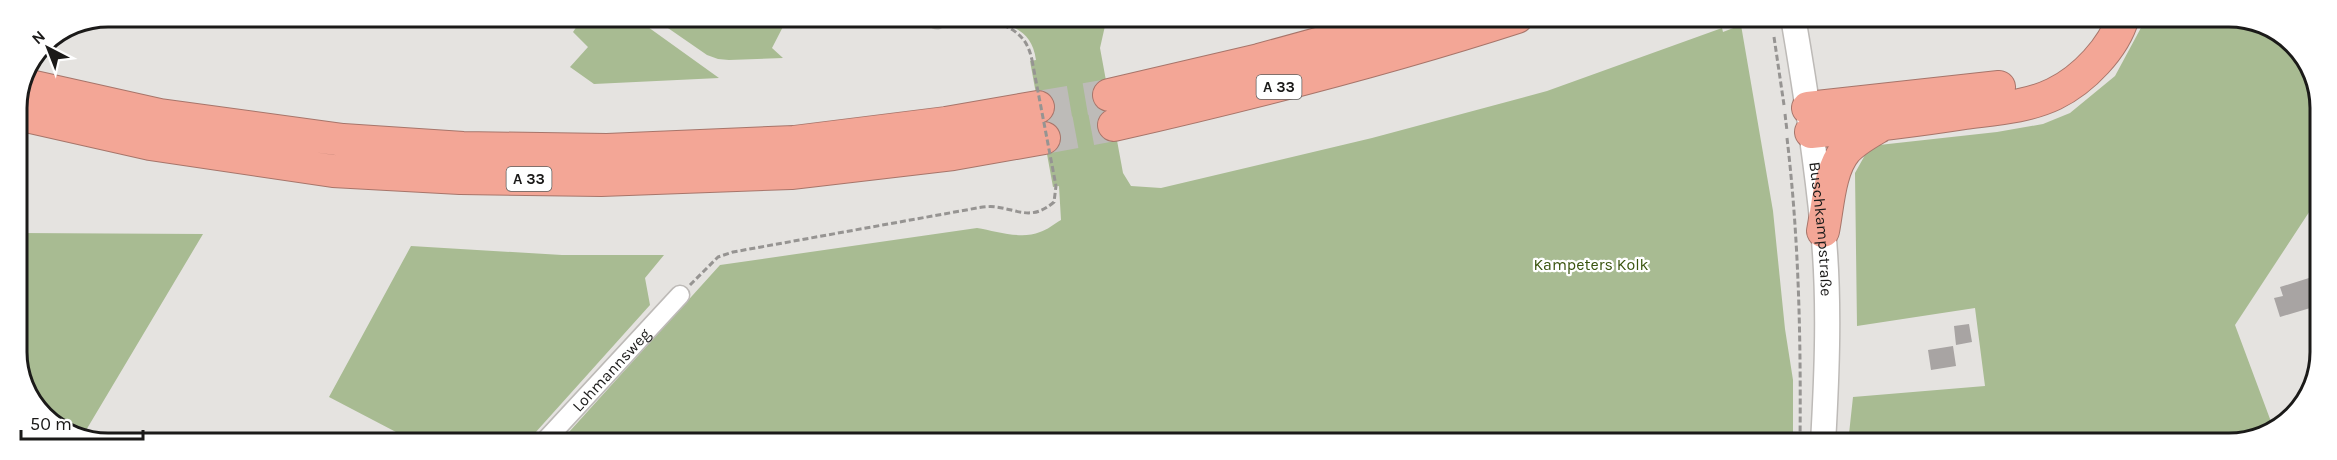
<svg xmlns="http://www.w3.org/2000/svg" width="2337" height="460" font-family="Karla,sans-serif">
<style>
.green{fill:#a8bb92}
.building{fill:#a8a4a3}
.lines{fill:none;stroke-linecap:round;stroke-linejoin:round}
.highway-tunnel{stroke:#bdbbb8;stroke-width:32;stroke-dasharray:32 16;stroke-linecap:butt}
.street-casing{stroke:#bdbab7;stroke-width:21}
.secondary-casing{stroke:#bdbab7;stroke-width:27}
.highway-casing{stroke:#a7756a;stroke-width:34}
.path{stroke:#969492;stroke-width:3;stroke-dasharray:6 3;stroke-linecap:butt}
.street{stroke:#fff;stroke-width:18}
.secondary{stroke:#fff;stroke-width:24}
.highway{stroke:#f3a696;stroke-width:32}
.path-bridge{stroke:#969492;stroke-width:3;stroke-dasharray:6 3;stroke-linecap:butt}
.labels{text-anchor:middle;stroke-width:4.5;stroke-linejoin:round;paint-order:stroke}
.shield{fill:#fff;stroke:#5f5f5e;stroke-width:1.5}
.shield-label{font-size:15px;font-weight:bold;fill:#1b1a19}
.street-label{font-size:16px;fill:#1b1a19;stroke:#fff}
.park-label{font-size:16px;fill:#3a540e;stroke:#fff}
.rim{fill:none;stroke:#1b1a19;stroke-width:3}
</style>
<rect width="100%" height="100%" fill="#e5e3e0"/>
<path class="green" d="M 583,17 L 634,17 L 719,78 L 594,84 L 570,67 L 588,47 L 573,32 Z
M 652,17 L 788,17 L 772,48 L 783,58 L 729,60 L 718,59 L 707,55 Z
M 994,17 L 1107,17 L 1100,48 L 1123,173 L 1131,186 L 1161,188 L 1372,138 L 1547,91 L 1722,28 L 1723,32 L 1741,25 L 1773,211 L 1785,329 L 1793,380 L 1793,443 L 560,442 L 720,265 L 977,228 C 996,231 1021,240 1040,232 C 1047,230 1054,224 1061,220 L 1059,186 L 1053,187 L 1030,61 L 1036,60 C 1032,32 1016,29 994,17 Z
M 2144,17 L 2241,17 L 2290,39 L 2319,90 L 2319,197 L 2235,325 L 2273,427 L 2234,443 L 1848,443 L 1853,397 L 1985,386 L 1975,308 L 1857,326 L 1855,173 L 1870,146 L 1997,132 L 2043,124 L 2070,113 L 2115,76 L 2143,24 Z
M 18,233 L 203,234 L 82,437 L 47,421 L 20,375 Z
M 411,246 L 562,255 L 664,255 L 645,278 L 650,305 L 526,443 L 417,443 L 329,397 Z"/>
<path class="building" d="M 2309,278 L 2317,306 L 2280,317 L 2274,298 L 2283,296 L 2280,287 Z
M 1969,324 L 1972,342 L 1956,345 L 1954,326 Z
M 1953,346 L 1956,366 L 1931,370 L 1928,350 Z"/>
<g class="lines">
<path class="highway-tunnel" d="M 1038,107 L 1109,95
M 1044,138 L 1114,125"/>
<g class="street-casing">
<g id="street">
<path d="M 937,19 L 938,17"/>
<path id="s1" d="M 543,443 L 680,295"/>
</g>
</g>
<g class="secondary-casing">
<g id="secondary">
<path id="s2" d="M 1793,17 C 1805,87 1816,158 1823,229 C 1830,299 1827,373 1823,443"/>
</g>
</g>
<g class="highway-casing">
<path id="highway" d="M 26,85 L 160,115 L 343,140 L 463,148 L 607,150 L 794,142 L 946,123 L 1038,107
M 1109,95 L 1259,60 L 1416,17
M 1808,108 L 1999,87
M 17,114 L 150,144 L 333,171 L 460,178 L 601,180 L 791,173 L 953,154 L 1044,138
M 1114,125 C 1250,94 1384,60 1517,17
M 1811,132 C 1862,127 1914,121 1965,113 C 1995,109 2027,107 2054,94 C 2083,80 2114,48 2123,17
M 1823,231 C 1828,206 1829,170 1846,150 C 1855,140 1868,133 1880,126"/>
</g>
<path class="path" d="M 987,17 C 1011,29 1026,32 1032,60
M 75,30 L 115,17
M 1774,37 L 1784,105
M 1785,114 L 1787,131
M 1787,138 C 1799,240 1801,341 1800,443
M 690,285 L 718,257 L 733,252 L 977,208 C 983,207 990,206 996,207 C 1019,210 1032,221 1054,202 L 1056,186"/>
<use href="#street" class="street"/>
<use href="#secondary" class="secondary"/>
<use href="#highway" class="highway"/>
<path class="path-bridge" d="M 1032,60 L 1056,186"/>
</g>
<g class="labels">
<g class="shield">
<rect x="1256.5" y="75" width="45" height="24" rx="4.5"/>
<rect x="506.5" y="167" width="45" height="24" rx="4.5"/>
</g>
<g class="shield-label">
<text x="1279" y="92">A 33</text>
<text x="529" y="184">A 33</text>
</g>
<g class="street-label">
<text dy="6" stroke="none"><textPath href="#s2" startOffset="214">Buschkampstraße</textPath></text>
<text dy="6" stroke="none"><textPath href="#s1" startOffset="100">Lohmannsweg</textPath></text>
</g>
<g class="park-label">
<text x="1591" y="270">Kampeters Kolk</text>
</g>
</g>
<path d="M0 0H2337V460H0ZM108 27H2229A81 81 0 0 1 2310 108V352A81 81 0 0 1 2229 433H108A81 81 0 0 1 27 352V108A81 81 0 0 1 108 27Z" fill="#fff" fill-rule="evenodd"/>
<path class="rim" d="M108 27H2229A81 81 0 0 1 2310 108V352A81 81 0 0 1 2229 433H108A81 81 0 0 1 27 352V108A81 81 0 0 1 108 27Z"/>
<g transform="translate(48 48) rotate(318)" stroke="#ffffff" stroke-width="4.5" paint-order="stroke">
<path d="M0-4.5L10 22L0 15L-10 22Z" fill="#1b1a19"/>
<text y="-9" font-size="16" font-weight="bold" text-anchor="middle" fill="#1b1a19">N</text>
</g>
<path d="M21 430v9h122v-9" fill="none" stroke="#1b1a19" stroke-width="3"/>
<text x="30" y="430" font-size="18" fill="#1b1a19" stroke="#ffffff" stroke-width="4.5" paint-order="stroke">50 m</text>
</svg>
